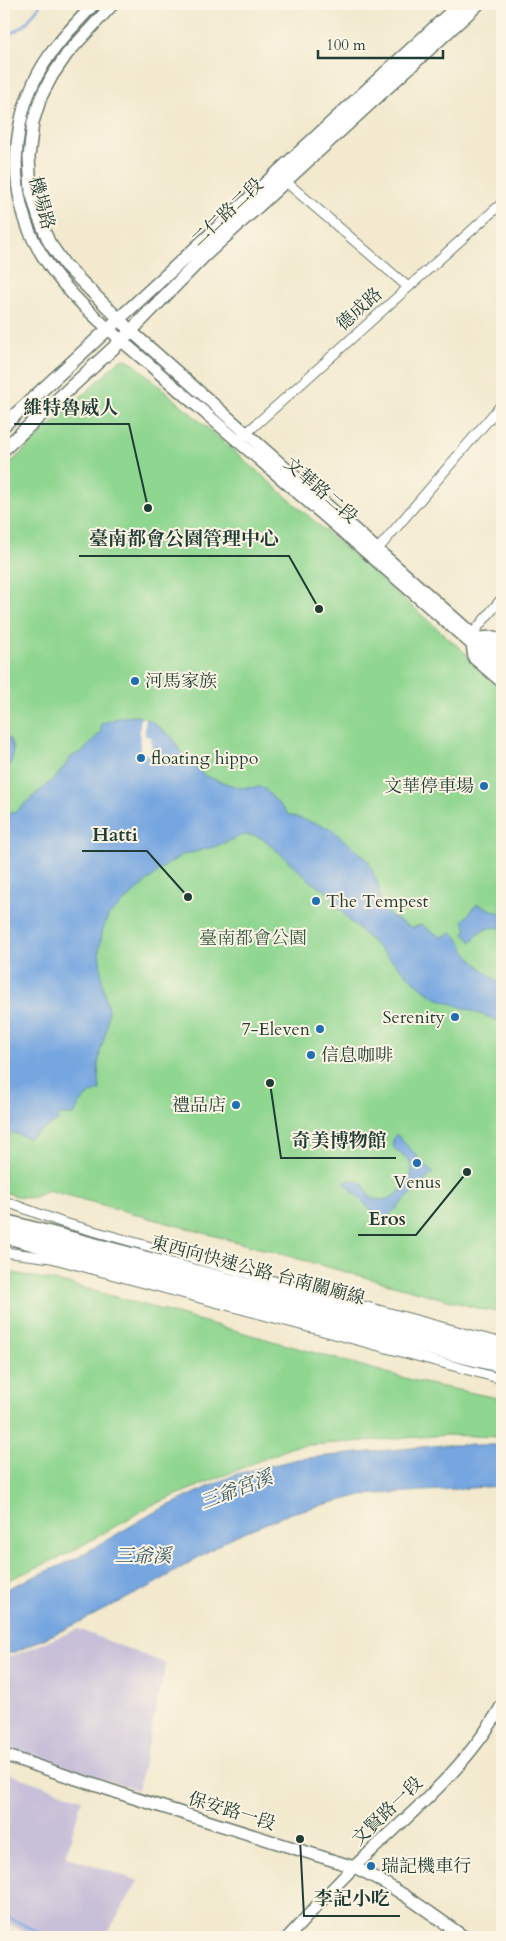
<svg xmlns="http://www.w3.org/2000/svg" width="506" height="1941" font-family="Cardo,'Noto Serif TC',serif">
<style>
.industrial{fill:#c8bfd8}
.green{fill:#8fd690;stroke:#578a62}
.water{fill:#76a6e0;stroke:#4a728a}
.pier{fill:#f2e9ce}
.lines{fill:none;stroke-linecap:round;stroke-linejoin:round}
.stream{stroke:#76a6e0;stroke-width:2.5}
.street-casing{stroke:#69796a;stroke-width:11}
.secondary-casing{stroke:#69796a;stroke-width:14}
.primary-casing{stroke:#69796a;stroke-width:15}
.highway-casing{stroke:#69796a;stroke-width:18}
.street{stroke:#fff;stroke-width:9}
.secondary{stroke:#fff;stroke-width:11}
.primary{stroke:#fff;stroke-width:12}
.highway{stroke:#fff;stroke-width:15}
.poi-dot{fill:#1f6fb2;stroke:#fcf5e5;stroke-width:2}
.labels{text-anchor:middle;stroke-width:4;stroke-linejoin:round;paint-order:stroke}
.street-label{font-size:18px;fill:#1f3d34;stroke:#fcf5e5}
.poi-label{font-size:18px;fill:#1f3d34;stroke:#fcf5e5;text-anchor:start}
.park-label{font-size:18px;fill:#355c46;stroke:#fcf5e5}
.water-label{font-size:19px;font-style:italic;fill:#395c68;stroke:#fcf5e5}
.leader{fill:none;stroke:#1f3d34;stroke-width:2}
.callout-dot{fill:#1f3d34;stroke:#fcf5e5;stroke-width:2}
.callout-label{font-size:19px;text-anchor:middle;font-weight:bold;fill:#1f3d34;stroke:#fcf5e5;stroke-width:4;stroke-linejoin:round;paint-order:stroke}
</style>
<rect width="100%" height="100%" fill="#fcf5e5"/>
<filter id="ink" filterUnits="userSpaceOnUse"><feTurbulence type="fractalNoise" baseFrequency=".02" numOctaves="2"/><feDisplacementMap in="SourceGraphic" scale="10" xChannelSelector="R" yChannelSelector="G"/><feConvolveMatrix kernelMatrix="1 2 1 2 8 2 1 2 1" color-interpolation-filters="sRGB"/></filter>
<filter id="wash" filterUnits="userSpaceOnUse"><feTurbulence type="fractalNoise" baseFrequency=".0096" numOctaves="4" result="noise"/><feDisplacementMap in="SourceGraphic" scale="20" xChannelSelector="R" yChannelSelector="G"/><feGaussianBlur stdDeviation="1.12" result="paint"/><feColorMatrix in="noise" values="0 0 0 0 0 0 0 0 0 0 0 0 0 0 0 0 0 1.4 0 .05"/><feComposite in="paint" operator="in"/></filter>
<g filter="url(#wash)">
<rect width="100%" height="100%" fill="#f2e9ce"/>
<path class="industrial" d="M 78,1629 L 166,1664 L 138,1790 L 4,1749 L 4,1658 L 15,1655 Z
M 4,1772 L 82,1799 L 66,1856 L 138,1881 L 105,1937 L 32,1937 L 4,1920 Z"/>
<path class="green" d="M 125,359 L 132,362 L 502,685 L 502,1307 L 495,1311 L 484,1310 L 48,1190 C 30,1202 23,1198 4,1192 L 4,469 L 119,361 Z
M 4,1271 L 69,1284 L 419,1382 L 502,1399 L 502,1437 L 447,1435 L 295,1446 L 150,1506 L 69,1553 L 4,1582 Z"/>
<path class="water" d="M 137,716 L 151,721 L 172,737 L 185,759 L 205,776 L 240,788 L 263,787 L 289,815 L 330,828 L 368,860 L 378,884 L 381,907 L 392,917 L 412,928 L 421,925 L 441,937 L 452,933 C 460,939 462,944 466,952 C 469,958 496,981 502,985 L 502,1022 L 434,997 L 414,981 L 349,920 L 325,890 L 314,884 L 265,840 L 256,836 L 243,835 L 214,847 L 182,855 L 161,869 L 108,916 L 103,929 L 99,950 L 102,980 L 108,1010 L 107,1028 L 100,1052 L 98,1067 L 100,1090 C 86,1094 80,1102 74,1115 L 58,1115 L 58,1121 L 28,1138 L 4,1130 L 4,813 L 14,813 L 57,776 L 72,756 L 83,751 L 101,732 L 101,724 L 120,717 Z
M 4,733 C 16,743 16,761 4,771 Z
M 477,904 L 502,914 L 502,928 C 487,926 480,930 472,942 L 464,934 L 467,929 L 463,921 Z
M 396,1134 L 433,1173 L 382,1222 L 344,1182 L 350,1180 L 361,1182 C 366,1187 367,1196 375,1199 C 381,1201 388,1199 394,1196 C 404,1190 418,1173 409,1161 C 402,1151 386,1151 396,1134 Z
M 442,1445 L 502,1445 L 502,1486 L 362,1495 L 291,1513 L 232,1537 L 151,1586 L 76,1624 L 15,1652 L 4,1654 L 4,1590 L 73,1560 L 153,1513 L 236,1474 L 298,1459 Z"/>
<path class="pier" d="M 140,718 L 145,718 L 145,736 L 151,737 L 151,754 L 140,754 Z"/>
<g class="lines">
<path class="stream" d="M 4,37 L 24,26 L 41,4
M 9,1137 L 11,1129
M 4,1153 L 5,1147
M 4,1915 L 48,1937"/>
</g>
</g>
<g filter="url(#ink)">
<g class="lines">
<g class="street-casing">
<path id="street" d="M 285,181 L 408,287
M 242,437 L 502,203
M 378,549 L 502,404
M 473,633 L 502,598
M 4,1201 L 61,1222 L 375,1309 L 502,1343
M 4,1252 L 51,1258 L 502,1379"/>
</g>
<g class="secondary-casing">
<path id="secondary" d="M 94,4 C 82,17 69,30 58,44 C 18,93 6,159 25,219 C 43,277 104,326 150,365 C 179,391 209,416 239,442 C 327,518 415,594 502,671
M 113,4 L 67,54 L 52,76 L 41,97 L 33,122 L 29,157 L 31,192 L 38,216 L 49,242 L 65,265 L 131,331 L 477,638 L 502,657
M 477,638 L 494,637 L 502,644
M 472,644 L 474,658 L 502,682
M 4,1755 L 137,1799 L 354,1867 C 393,1885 429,1912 464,1937
M 288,1937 C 311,1913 332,1888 356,1865 C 408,1816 467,1768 502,1705"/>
</g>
<g class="primary-casing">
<path id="primary" d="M 4,425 L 460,4
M 4,449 L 121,341 L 204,256 L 478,4"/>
</g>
<g class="highway-casing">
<path id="highway" d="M 4,1222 L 502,1353
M 4,1235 L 370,1333 L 502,1365"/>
</g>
<use href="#street" class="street"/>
<use href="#secondary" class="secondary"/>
<use href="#primary" class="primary"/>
<use href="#highway" class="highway"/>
</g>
</g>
<g class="poi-dot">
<circle cx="135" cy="681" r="5"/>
<circle cx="141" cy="758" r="5"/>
<circle cx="484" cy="786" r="5"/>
<circle cx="316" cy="901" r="5"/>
<circle cx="455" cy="1017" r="5"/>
<circle cx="320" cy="1029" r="5"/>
<circle cx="311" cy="1055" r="5"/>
<circle cx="236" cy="1105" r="5"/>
<circle cx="417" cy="1163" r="5"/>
<circle cx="371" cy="1866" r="5"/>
</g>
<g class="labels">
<g class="street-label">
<text transform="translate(42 203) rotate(75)" y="6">機場路</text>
<text transform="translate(227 212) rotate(-43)" y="6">二仁路二段</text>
<text transform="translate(359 309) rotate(-42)" y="6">德成路</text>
<text transform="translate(321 490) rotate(41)" y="6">文華路二段</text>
<text transform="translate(258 1270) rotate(15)" y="6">東西向快速公路 台南關廟線</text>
<text transform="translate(232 1811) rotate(17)" y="6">保安路一段</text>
<text transform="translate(387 1811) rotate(-44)" y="6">文賢路一段</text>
</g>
<g class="poi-label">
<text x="145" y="687">河馬家族</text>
<text x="151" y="764">floating hippo</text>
<text x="474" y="792" text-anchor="end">文華停車場</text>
<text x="326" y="907">The Tempest</text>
<text x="445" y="1023" text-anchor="end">Serenity</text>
<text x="310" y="1035" text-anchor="end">7-Eleven</text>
<text x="321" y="1061">信息咖啡</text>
<text x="226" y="1111" text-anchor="end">禮品店</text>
<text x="417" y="1188" text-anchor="middle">Venus</text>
<text x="381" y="1872">瑞記機車行</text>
</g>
<g class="park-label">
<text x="253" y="944">臺南都會公園</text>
</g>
<g class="water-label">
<text transform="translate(236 1489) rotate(-21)" y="7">三爺宮溪</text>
<text x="143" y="1562">三爺溪</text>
</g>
</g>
<path class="leader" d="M148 508L129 424H14M319 609L289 556H79M188 897L147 851H82M270 1083L281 1158H396M467 1172L416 1235H358M300 1839L304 1916H400"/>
<g class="callout-dot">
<circle cx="148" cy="508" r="5"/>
<circle cx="319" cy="609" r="5"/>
<circle cx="188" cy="897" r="5"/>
<circle cx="270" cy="1083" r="5"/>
<circle cx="467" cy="1172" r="5"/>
<circle cx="300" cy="1839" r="5"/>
</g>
<g class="callout-label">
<text x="71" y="414">維特魯威人</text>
<text x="184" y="545">臺南都會公園管理中心</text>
<text x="115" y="841">Hatti</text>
<text x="339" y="1147">奇美博物館</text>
<text x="387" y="1225">Eros</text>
<text x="352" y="1905">李記小吃</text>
</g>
<rect width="506" height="1941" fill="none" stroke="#fcf5e5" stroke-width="20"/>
<path d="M318 50v8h125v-8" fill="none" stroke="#1f3d34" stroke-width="2.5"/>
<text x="326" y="50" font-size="15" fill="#1f3d34" stroke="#fcf5e5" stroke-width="4" paint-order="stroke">100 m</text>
</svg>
